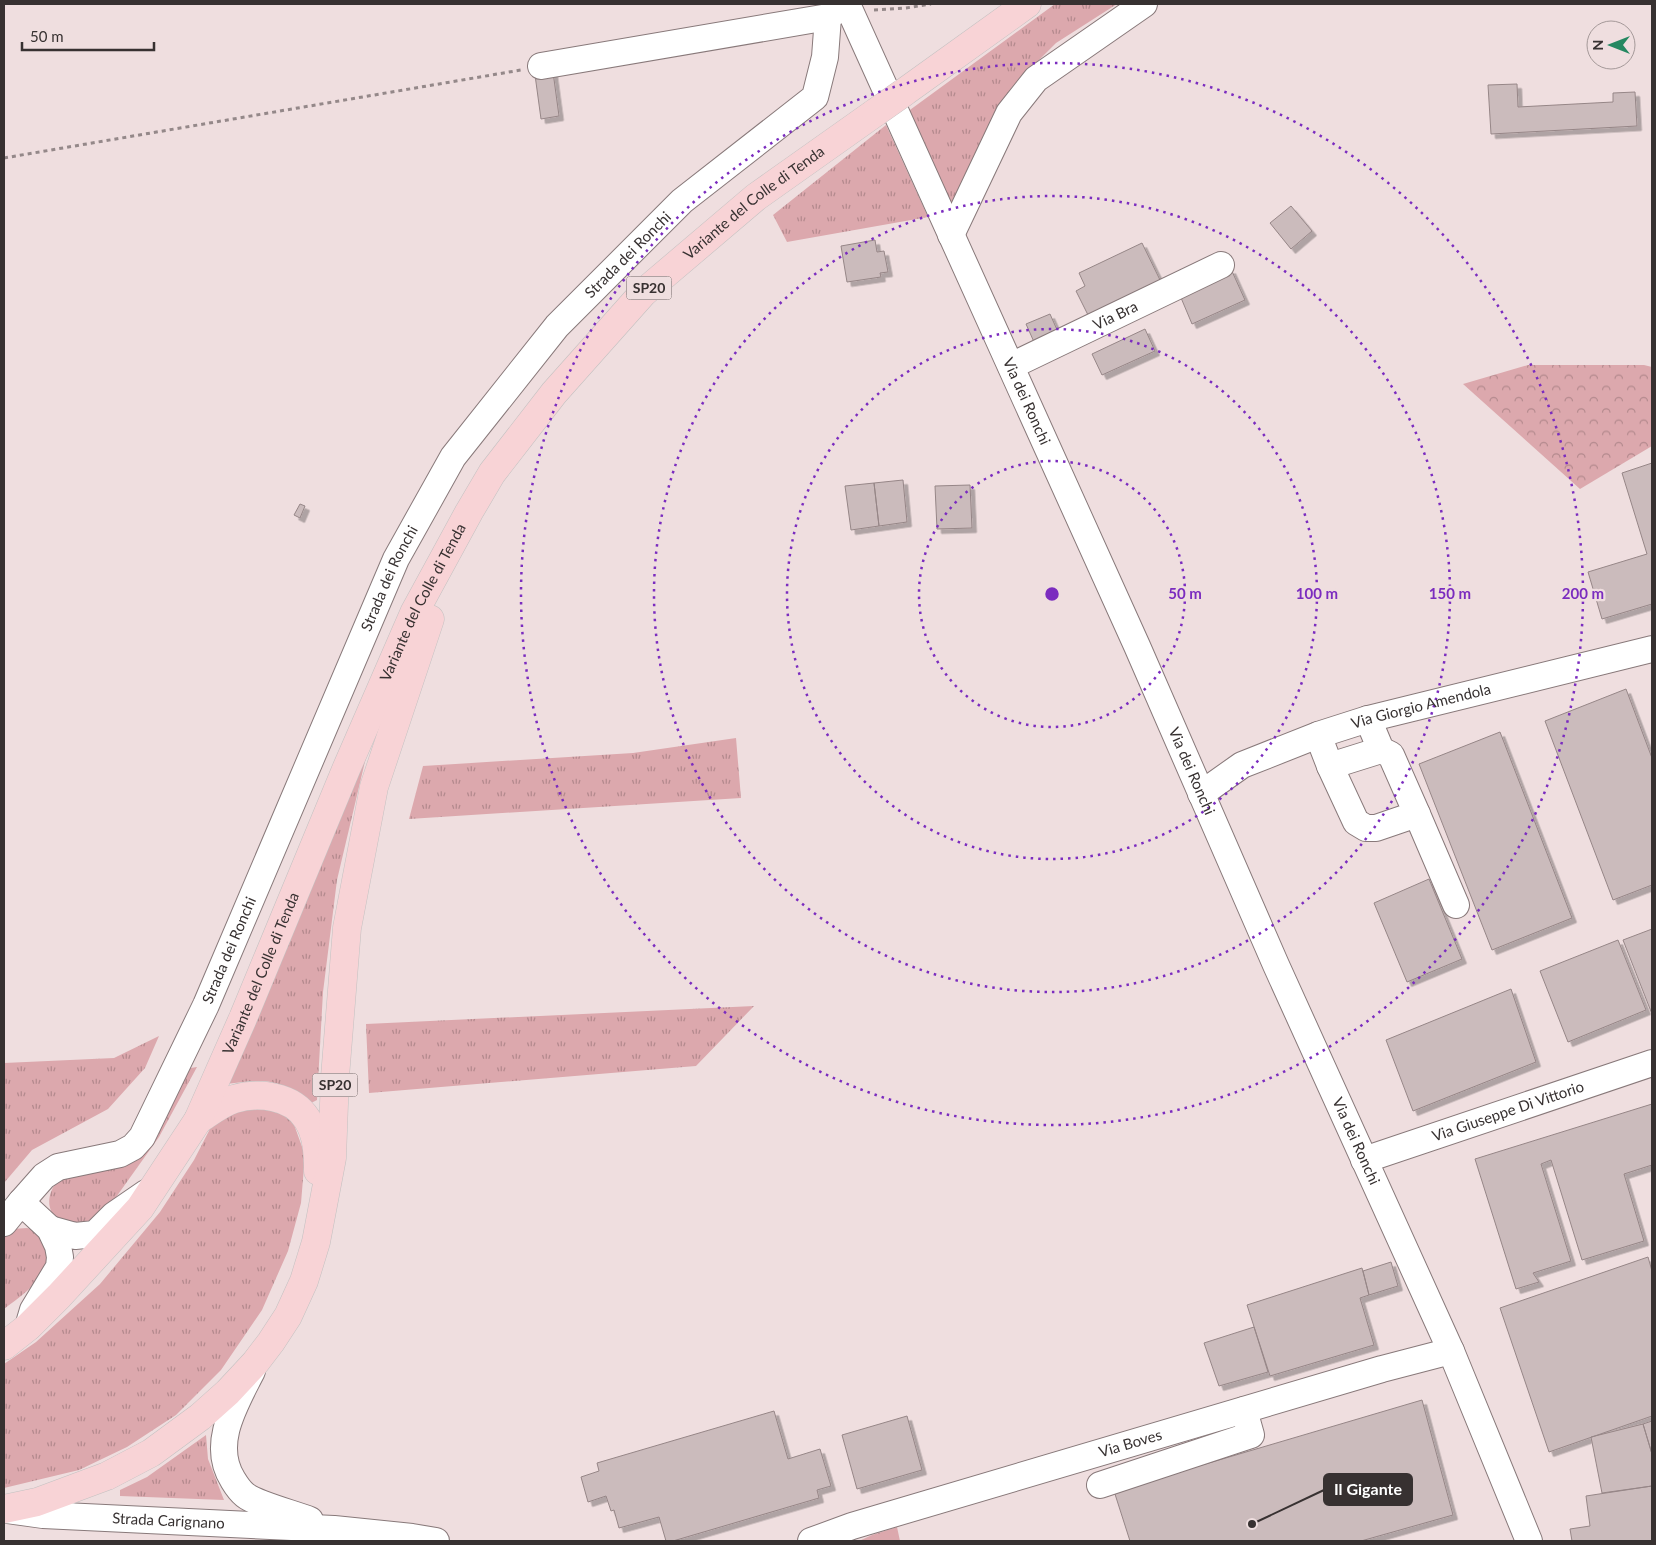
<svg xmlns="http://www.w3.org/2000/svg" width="1656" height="1545" font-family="Lato,sans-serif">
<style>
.grass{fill:url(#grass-tufts)}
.forest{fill:url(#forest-crowns)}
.building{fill:#cbbbbc;stroke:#968687;filter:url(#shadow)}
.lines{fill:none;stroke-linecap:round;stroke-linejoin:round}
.minor-casing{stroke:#88797a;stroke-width:28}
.major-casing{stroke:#c3c1c1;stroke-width:29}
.path{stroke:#948889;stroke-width:3;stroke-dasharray:4 4;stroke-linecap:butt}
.minor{stroke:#fff;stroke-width:26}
.major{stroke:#f8d3d6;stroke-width:28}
.major-bridge-casing{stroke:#c3c1c1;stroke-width:29;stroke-linecap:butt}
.major-bridge{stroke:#f8d3d6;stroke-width:28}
.ring{fill:none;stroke:#7b2cbf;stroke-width:2.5;stroke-dasharray:2.5 5}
.labels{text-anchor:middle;stroke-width:4.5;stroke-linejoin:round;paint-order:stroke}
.shield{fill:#efdedf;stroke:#6e6565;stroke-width:1}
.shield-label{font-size:14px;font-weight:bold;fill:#373131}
.street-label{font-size:15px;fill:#373131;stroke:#efdedf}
.centre{fill:#7b2cbf;stroke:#efdedf;stroke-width:2.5}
.ring-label{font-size:15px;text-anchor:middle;font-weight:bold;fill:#7b2cbf;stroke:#efdedf;stroke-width:4.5;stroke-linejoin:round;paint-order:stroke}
.leader{fill:none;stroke:#373131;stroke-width:2}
.callout-dot{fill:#373131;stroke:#efdedf;stroke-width:2}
.callout{fill:#373131;stroke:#373131;stroke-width:2}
.callout-label{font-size:16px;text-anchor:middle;font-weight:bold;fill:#fff}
</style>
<defs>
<pattern id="grass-tufts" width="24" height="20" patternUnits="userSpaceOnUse" patternTransform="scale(1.25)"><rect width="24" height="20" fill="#dca8ad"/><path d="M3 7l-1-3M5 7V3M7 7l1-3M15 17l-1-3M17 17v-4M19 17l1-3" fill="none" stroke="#b3898d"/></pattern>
<pattern id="forest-crowns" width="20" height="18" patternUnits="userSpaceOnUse" patternTransform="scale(1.25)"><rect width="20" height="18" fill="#dca8ad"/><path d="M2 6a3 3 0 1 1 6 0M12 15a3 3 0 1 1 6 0" fill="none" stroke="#b3898d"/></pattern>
<filter id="shadow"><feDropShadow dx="4.5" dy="4.5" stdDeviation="0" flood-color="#0004"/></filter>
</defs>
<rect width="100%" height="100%" fill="#efdedf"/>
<path class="grass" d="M 1055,4 L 1117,4 L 1056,43 L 1012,87 L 981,144 L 955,205 L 941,202 L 903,115 Z
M 886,125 L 928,217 L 787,242 L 773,215 Z
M 736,738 L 741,798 L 409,819 L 423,766 L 633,753 Z
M 367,753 L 337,880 L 323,992 L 317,1100 L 309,1104 C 277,1077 266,1079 226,1084 Z
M 754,1006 L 696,1066 L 369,1093 L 366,1024 Z
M 159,1036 L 145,1068 L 108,1109 L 32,1150 L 4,1183 L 4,1063 L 114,1058 Z
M 197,1067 L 159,1137 L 104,1214 L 88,1224 L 56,1220 C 50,1211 47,1203 51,1192 C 60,1166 98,1167 122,1163 L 184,1069 Z
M 267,1105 L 292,1119 L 305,1155 L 301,1203 L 288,1251 L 262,1310 L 221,1370 L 176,1415 L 127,1447 L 79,1470 L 4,1488 L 4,1364 L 36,1342 L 100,1284 L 160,1212 L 194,1160 L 213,1123 L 236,1108 Z
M 27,1228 L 38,1231 C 41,1237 46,1243 47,1249 C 53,1276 22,1295 4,1309 L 4,1237 L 12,1229 Z
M 206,1435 L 208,1459 L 224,1500 L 120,1496 L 120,1490 L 147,1477 Z
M 897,1527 L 900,1541 L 859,1541 L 872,1535 Z"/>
<path class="forest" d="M 1528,365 L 1644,365 L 1652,367 L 1652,446 L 1580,489 L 1463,384 Z"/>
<path class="building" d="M 553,72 L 559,116 L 541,119 L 535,75 Z
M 1517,84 L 1518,107 L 1613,102 L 1613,93 L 1635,92 L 1637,126 L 1491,134 L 1488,85 Z
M 1291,206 L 1312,231 L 1291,249 L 1270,223 Z
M 875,240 L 877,252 L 884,251 L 888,272 L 880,273 L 881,277 L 847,282 L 841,246 Z
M 1142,243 L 1161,282 L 1089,317 L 1076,291 L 1085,286 L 1079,273 Z
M 1231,269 L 1245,300 L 1192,324 L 1179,293 Z
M 1050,314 L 1058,332 L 1034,342 L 1026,324 Z
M 1145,329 L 1155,351 L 1102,375 L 1092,354 Z
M 1652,463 L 1652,604 L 1602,619 L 1588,572 L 1647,554 L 1622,473 Z
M 903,480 L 907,522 L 879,526 L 874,483 Z
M 874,483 L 879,526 L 851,530 L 845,486 Z
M 970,485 L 972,528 L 937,529 L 935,486 Z
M 300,504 L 305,506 L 300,518 L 294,515 Z
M 1626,689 L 1652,758 L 1652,885 L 1613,900 L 1545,721 Z
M 1500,732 L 1572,918 L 1492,950 L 1419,764 Z
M 1429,879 L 1462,959 L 1407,982 L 1374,903 Z
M 1652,929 L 1652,1014 L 1623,940 Z
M 1618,940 L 1646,1010 L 1568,1042 L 1540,971 Z
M 1511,989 L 1536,1062 L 1413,1111 L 1386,1040 Z
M 1652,1104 L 1652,1165 L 1624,1174 L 1644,1241 L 1582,1260 L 1551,1160 L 1541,1164 L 1571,1261 L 1533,1273 L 1539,1282 L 1516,1289 L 1475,1159 Z
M 1648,1257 L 1652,1271 L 1652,1416 L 1549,1452 L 1500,1308 Z
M 1391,1262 L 1398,1286 L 1369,1295 L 1363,1271 Z
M 1362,1268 L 1369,1295 L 1360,1298 L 1374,1345 L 1270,1376 L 1247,1305 Z
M 1254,1327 L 1268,1372 L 1219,1386 L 1204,1343 Z
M 1422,1400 L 1453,1515 L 1361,1541 L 1130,1541 L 1114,1491 Z
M 774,1411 L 788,1459 L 820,1449 L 831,1486 L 817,1490 L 819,1498 L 673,1541 L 666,1541 L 659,1517 L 619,1528 L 614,1510 L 611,1511 L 606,1496 L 588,1502 L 581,1477 L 599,1471 L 597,1463 Z
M 907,1416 L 922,1470 L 857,1489 L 842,1435 Z
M 1652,1421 L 1652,1454 L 1643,1424 Z
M 1643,1424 L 1652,1454 L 1652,1486 L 1602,1493 L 1591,1437 Z
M 1652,1486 L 1652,1541 L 1572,1541 L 1570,1529 L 1590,1526 L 1586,1496 Z"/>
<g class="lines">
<g class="minor-casing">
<g id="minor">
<path id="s1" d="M 847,4 L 1137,646 L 1276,965 L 1451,1351 L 1529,1541"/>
<path d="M 541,66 L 828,17"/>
<path d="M 951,235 L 1009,113 L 1036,79 L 1144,4"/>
<path id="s2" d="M 1011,366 L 1221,265"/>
<path d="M 1318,735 L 1330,766 L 1356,822 L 1366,828 L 1376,828 L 1417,814 L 1391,755 L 1381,750 L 1368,719"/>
<path d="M 1330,766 L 1381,750"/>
<path id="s3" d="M 1201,794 L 1242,765 L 1318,735 L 1368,719 L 1652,649"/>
<path d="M 1417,814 L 1456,905"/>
<path id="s4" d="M 1364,1160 L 1652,1063"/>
<path id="s5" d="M 21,1202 L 44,1176 L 58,1167 L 120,1154 L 133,1147 L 142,1137 L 206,1005 L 396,559 L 453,457 L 557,326 L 682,201 L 815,97 L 825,57 L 828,17 L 846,4"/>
<path d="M 4,1223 L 21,1202 L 50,1229 L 58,1246 L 60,1257 L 59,1267 L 33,1310 L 28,1327"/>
<path d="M 50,1229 L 75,1236 L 95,1234 L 114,1215 L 146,1193"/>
<path d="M 252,1371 C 236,1403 210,1444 233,1480 C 236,1485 240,1491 245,1495 C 256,1504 295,1514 310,1520"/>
<path d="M 1100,1485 L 1251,1435 L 1244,1410"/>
<path id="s6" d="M 7,1510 L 43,1515 L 334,1529 L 412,1537 L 436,1541"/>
<path id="s7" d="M 811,1541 L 852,1526 L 1382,1369 L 1451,1351"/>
</g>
</g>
<g class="major-casing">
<g id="major">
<path d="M 903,93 L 1027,4"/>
<path d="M 198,1120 C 209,1113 221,1103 234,1099 C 258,1092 292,1095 307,1119 C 317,1134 318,1153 318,1171"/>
<path id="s8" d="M 4,1346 L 28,1327 L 59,1296 L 140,1208 L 198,1120 L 243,1018 L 347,767 L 414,613 L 469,512 L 492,473 L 554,393 L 643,293 L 756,197 L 876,112"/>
<path d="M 4,1509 L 37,1502 L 107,1476 L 151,1453 L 200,1417 L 228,1392 L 255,1363 L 271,1342 L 288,1316 L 304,1281 L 316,1242 L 332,1158 L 335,1077 L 347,928 L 374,787 L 430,619"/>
</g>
</g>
<path class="path" d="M 874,10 L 906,8 L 931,4
M 4,158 L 521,70"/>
<use href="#minor" class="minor"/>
<use href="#major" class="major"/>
<g class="major-bridge-casing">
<path id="major-bridge" d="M 876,112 L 903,93"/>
</g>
<use href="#major-bridge" class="major-bridge"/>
</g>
<g class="ring">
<circle cx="1052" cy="594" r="133"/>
<circle cx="1052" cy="594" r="265"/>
<circle cx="1052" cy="594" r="398"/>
<circle cx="1052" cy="594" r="531"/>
</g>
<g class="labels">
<g class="shield">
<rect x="626.5" y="276.5" width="45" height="23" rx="4"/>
<rect x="312.5" y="1073.5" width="45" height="23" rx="4"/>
</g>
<g class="shield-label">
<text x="649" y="293">SP20</text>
<text x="335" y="1090">SP20</text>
</g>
<g class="street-label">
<text dy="5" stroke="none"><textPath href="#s8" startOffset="1389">Variante del Colle di Tenda</textPath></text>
<text dy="5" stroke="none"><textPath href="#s5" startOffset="1159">Strada dei Ronchi</textPath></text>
<text dy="5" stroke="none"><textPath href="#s2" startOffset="116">Via Bra</textPath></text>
<text dy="5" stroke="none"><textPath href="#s1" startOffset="436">Via dei Ronchi</textPath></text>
<text dy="5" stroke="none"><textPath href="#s5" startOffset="754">Strada dei Ronchi</textPath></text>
<text dy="5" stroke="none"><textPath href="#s8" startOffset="864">Variante del Colle di Tenda</textPath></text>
<text dy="5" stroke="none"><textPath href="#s3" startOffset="239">Via Giorgio Amendola</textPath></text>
<text dy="5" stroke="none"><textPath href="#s1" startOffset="841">Via dei Ronchi</textPath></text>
<text dy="5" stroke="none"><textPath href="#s5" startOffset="349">Strada dei Ronchi</textPath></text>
<text dy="5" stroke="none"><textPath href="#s8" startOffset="459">Variante del Colle di Tenda</textPath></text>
<text dy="5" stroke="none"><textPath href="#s4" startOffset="152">Via Giuseppe Di Vittorio</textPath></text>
<text dy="5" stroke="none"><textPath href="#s1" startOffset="1246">Via dei Ronchi</textPath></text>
<text dy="5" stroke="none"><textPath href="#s7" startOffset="334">Via Boves</textPath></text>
<text dy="5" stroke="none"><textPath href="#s6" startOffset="162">Strada Carignano</textPath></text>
</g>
</g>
<circle cx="1052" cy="594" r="8" class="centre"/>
<g class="ring-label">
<text x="1185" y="599">50 m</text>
<text x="1317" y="599">100 m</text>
<text x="1450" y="599">150 m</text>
<text x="1583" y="599">200 m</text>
</g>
<path class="leader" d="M1252 1524L1324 1490"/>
<circle class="callout-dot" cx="1252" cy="1524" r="5"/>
<rect class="callout" x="1324" y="1474" width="88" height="31" rx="5"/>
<g class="callout-label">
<text x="1368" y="1495">Il Gigante</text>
</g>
<rect width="1656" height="1545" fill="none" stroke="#373131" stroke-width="10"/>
<g transform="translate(1611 45) rotate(270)"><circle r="24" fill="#efdedf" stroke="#a59999"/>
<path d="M0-4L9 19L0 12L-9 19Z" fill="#258861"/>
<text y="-8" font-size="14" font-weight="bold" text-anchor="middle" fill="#373131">N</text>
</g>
<path d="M22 42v8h132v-8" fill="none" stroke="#373131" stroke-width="2.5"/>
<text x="30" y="42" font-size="15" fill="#373131" stroke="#efdedf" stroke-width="4" paint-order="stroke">50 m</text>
</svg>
